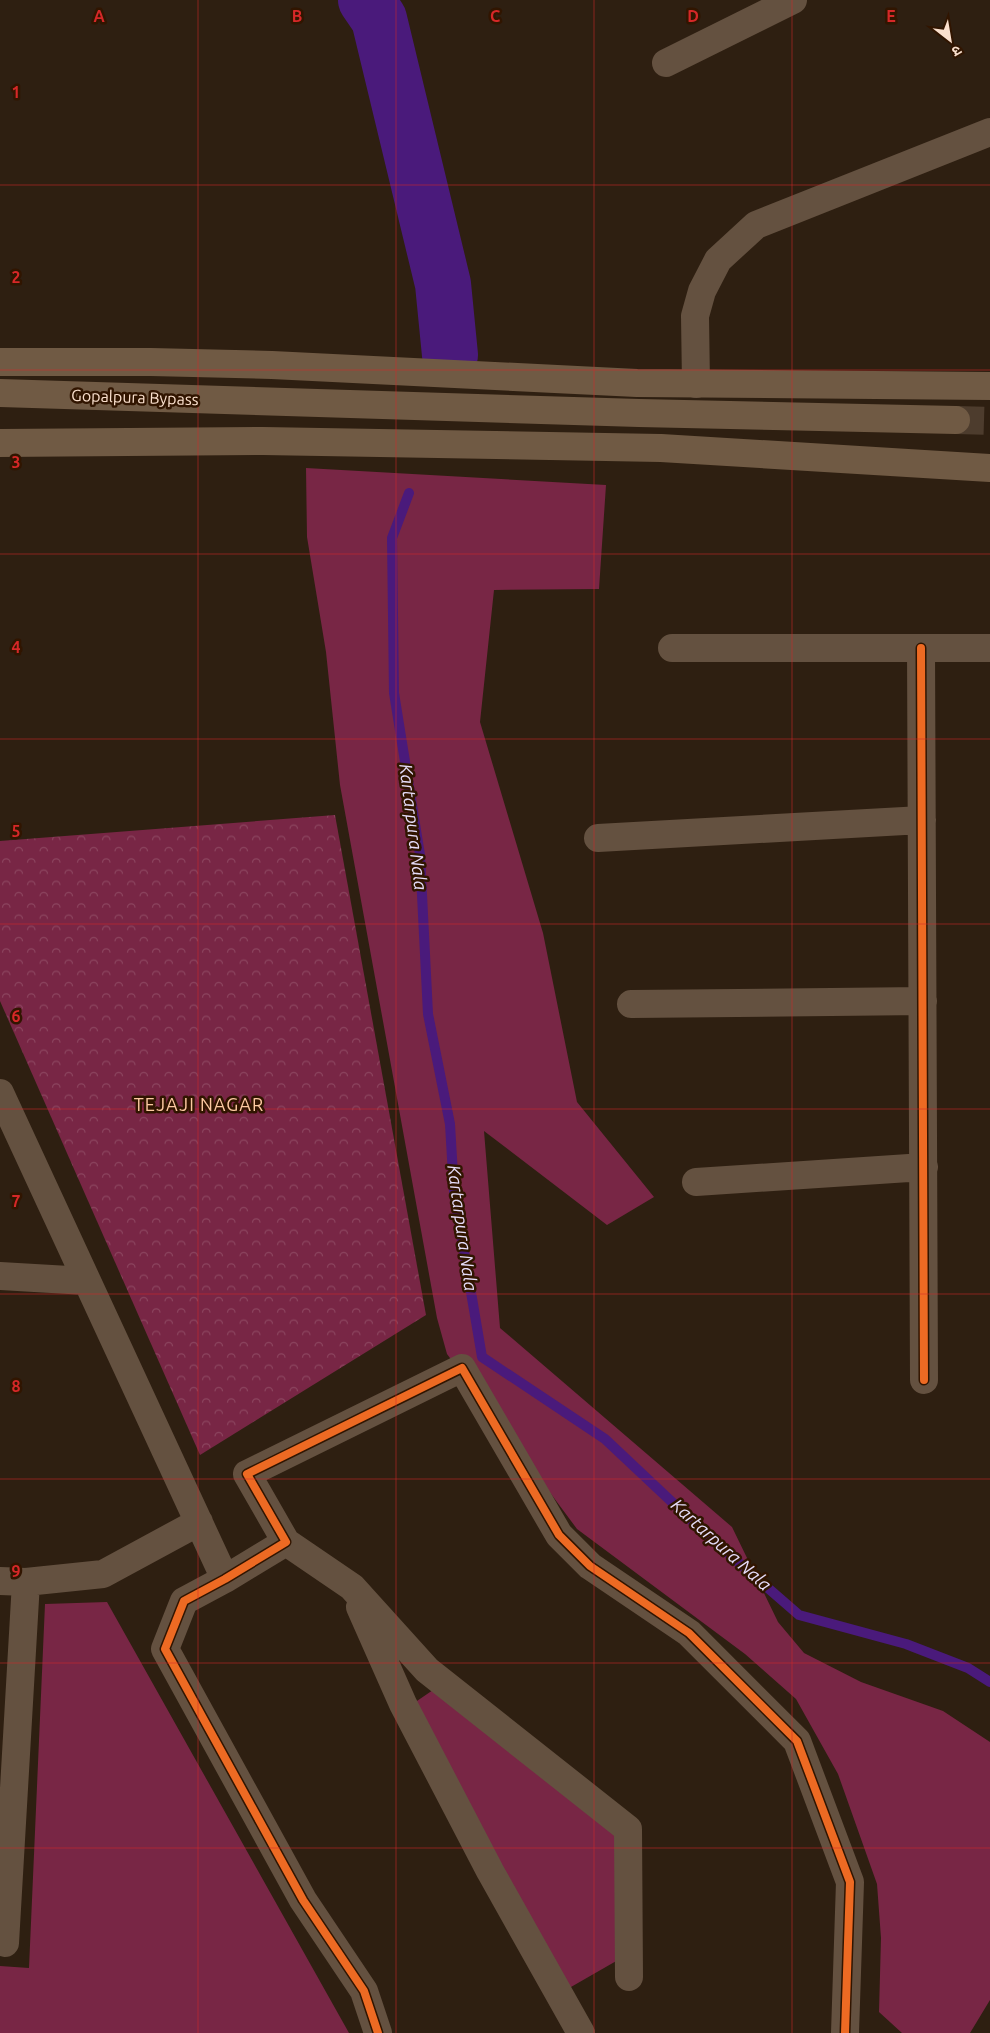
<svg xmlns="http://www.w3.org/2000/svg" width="990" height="2033" font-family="Ubuntu,'Noto Sans Devanagari',sans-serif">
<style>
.grass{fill:#782645}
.park{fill:url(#park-crowns)}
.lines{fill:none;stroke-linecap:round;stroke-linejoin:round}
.stream{stroke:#4a1a7b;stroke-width:10}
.river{stroke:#4a1a7b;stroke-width:56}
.major-tunnel{stroke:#4d3c2d;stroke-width:28;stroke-dasharray:28 14;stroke-linecap:butt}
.minor{stroke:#645140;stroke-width:28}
.major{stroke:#705a44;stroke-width:28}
.cycleway-casing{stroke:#311500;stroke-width:11}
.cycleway{stroke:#ed6a23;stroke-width:8}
.grid{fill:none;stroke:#d62828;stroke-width:1;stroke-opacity:0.55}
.labels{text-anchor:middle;stroke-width:5;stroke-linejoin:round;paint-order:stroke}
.street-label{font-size:16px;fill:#fae0cd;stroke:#311500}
.water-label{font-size:18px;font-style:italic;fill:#e6ddf9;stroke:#311500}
.neighbourhood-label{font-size:18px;letter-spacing:1px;fill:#fdcaa2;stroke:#311500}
.grid-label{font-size:16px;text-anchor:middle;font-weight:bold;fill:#d62828;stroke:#311500;stroke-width:5;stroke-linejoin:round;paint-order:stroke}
</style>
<defs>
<pattern id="park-crowns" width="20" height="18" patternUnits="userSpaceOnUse" patternTransform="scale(1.25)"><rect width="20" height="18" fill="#782645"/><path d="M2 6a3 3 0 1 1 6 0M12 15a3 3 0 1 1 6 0" fill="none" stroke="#8c455f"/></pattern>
</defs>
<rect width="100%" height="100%" fill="#2e1f11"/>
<path class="grass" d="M 306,468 L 606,485 L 599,589 L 494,590 L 480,722 L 543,933 L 577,1102 L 654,1197 L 607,1225 L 484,1131 L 500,1328 L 732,1527 L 778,1622 L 804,1653 L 861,1682 L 943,1711 L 990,1742 L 990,2000 L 970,2033 L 902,2033 L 879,2012 L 881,1938 L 877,1884 L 838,1774 L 796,1699 L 745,1654 L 577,1529 L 447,1354 L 437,1318 L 340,785 L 326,652 L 307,537 Z
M 107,1602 L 349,2033 L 0,2033 L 0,1966 L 29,1968 L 45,1604 Z
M 433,1690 L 618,1833 L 618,1960 L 564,1991 L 414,1703 Z"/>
<path class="park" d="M 335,815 L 426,1315 L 200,1455 L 0,1001 L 0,841 Z"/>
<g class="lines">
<path class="stream" d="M 409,493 L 392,538 L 394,693 L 420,855 L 428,1014 L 450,1124 L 454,1192 L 482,1357 L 605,1439 L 707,1535 L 799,1615 L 906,1644 L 968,1668 L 990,1682"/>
<path class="river" d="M 366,0 L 379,19 L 443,284 L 450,355"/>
<path class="major-tunnel" d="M 956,420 L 990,421"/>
<path class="minor" d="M 666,63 L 793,0
M 696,384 L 695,316 L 702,291 L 718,260 L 756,225 L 990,132
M 672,648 L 990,648
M 921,648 L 924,1380
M 598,838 L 922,820
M 631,1004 L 923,1001
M 0,1093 L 225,1579
M 696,1182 L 924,1167
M 0,1276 L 86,1281
M 286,1542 L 352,1587 L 427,1670 L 628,1829 L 629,1977
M 0,1581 L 26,1582 L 103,1574 L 199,1522
M 360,1607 L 403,1704 L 490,1871 L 581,2033
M 5,1943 L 26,1582
M 378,2033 L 364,1991 L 303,1900 L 165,1649 L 184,1601 L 225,1579 L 286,1542 L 247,1474 L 462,1368 L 559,1535 L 590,1566 L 689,1633 L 797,1741 L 850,1882 L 845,2033"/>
<path class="major" d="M 0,362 L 151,362 L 272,365 L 637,383 L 990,386
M 0,393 L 639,413 L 956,420
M 0,443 L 263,441 L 661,448 L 990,468"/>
<g class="cycleway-casing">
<path id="cycleway" d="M 921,648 L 924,1380
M 378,2033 L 364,1991 L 303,1900 L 165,1649 L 184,1601 L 225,1579 L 286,1542 L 247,1474 L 462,1368 L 559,1535 L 590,1566 L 689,1633 L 797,1741 L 850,1882 L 845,2033"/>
</g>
<use href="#cycleway" class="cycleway"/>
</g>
<path class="grid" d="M 198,0 L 198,2033M 396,0 L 396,2033M 594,0 L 594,2033M 792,0 L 792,2033M 0,185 L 990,185M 0,370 L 990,370M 0,554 L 990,554M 0,739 L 990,739M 0,924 L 990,924M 0,1109 L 990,1109M 0,1294 L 990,1294M 0,1479 L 990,1479M 0,1663 L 990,1663M 0,1848 L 990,1848"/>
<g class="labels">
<g class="street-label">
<text transform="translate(135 397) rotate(2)" y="6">Gopalpura Bypass</text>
</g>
<g class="water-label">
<text transform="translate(413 827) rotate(83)" y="6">Kartarpura Nala</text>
<text transform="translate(462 1228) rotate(82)" y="6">Kartarpura Nala</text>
<text transform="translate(721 1545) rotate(42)" y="6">Kartarpura Nala</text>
</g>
<g class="neighbourhood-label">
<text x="199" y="1111">TEJAJI NAGAR</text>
</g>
</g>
<g class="grid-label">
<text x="99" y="22">A</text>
<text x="297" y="22">B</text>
<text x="495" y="22">C</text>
<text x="693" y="22">D</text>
<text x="891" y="22">E</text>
<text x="16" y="98">1</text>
<text x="16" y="283">2</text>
<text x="16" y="468">3</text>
<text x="16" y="653">4</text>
<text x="16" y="837">5</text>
<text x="16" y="1022">6</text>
<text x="16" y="1207">7</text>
<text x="16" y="1392">8</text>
<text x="16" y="1577">9</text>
</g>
<g transform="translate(950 40) rotate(149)" stroke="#311500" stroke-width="4" paint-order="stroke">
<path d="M0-4L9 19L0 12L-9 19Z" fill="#fae0cd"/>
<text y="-8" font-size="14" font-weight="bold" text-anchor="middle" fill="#fae0cd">उ</text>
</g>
</svg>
